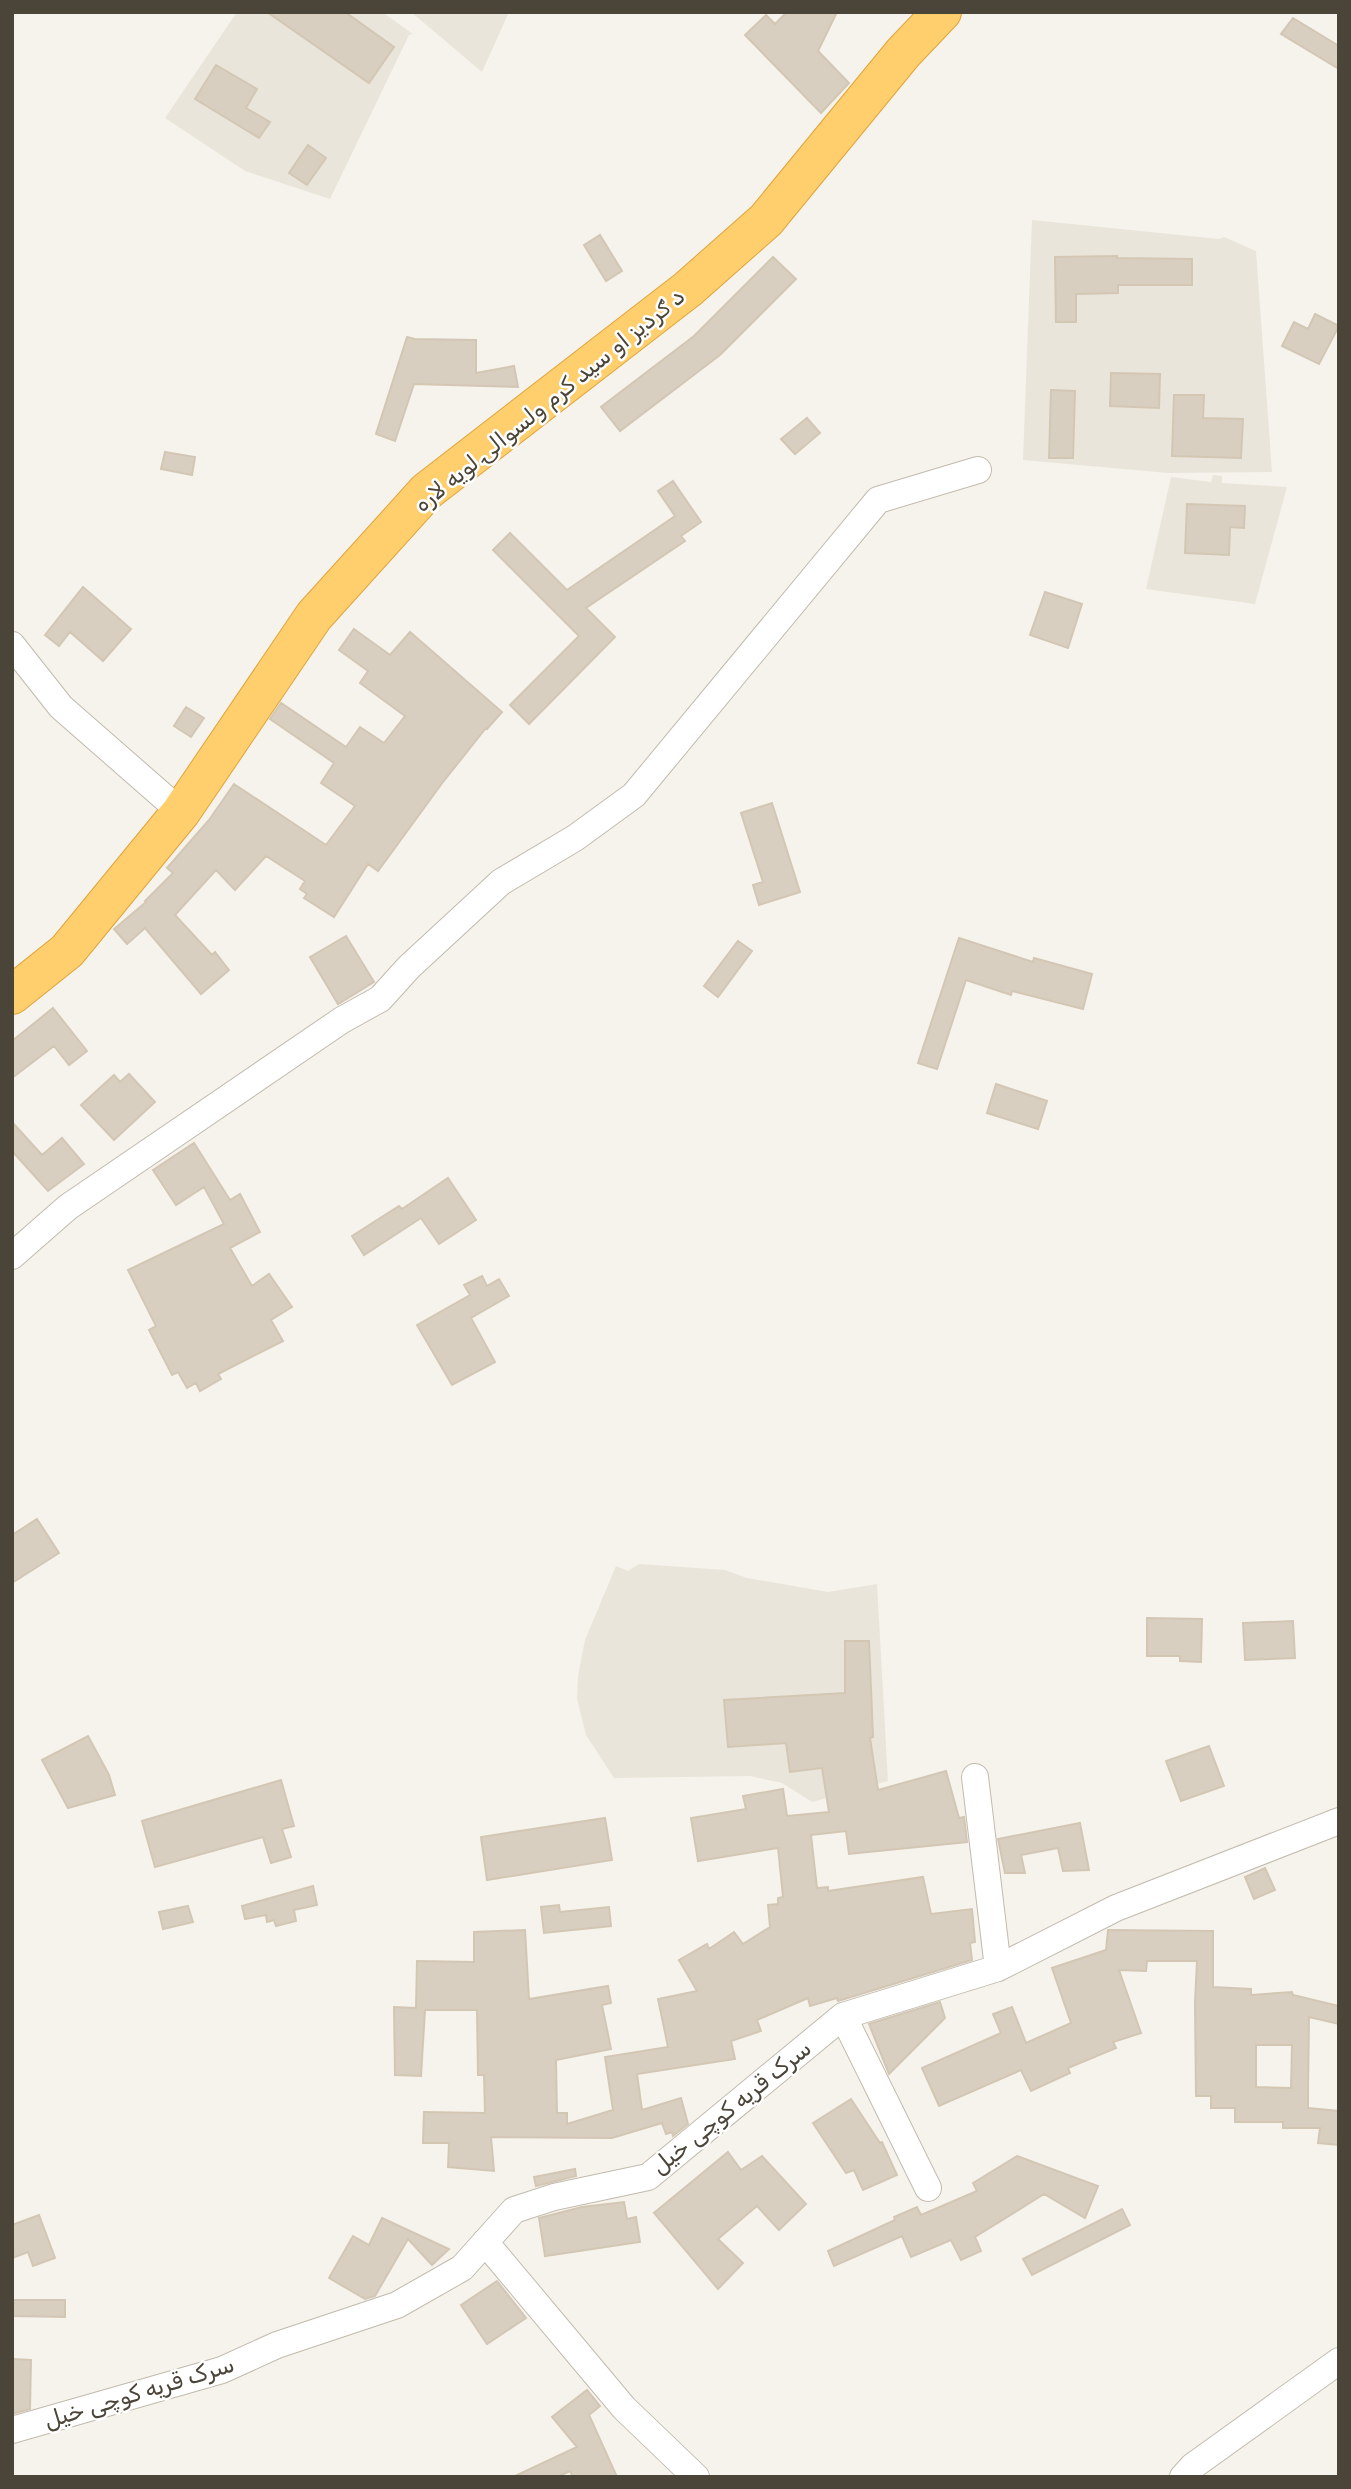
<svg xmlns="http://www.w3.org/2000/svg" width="1351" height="2489" font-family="Rubik,'Noto Sans Arabic',sans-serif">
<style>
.residential{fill:#eae5da}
.building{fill:#d8cfc1;stroke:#d3c7b4;stroke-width:2;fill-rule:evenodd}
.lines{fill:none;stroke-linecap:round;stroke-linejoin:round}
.minor-casing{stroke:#c2bbae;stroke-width:28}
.highway-casing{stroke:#e0a43c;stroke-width:40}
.minor{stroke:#fff;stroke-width:26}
.highway{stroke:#ffcf6e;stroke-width:38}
.labels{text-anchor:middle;stroke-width:5;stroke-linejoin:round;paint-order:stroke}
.street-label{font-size:23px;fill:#4b4439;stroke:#fff}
</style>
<rect width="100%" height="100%" fill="#f6f3ec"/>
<path class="residential" d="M 237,12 L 382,12 L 413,34 L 409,35 L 330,199 L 245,171 L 165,118 Z
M 411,12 L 509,12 L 482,72 Z
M 1032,220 L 1219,239 L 1224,237 L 1256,251 L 1272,472 L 1168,473 L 1023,460 Z
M 1213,475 L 1222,476 L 1222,483 L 1287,487 L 1255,604 L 1146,589 L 1171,477 L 1211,482 Z
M 639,1564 L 725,1570 L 747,1578 L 828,1592 L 877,1584 L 888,1781 L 812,1802 L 782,1783 L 750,1776 L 614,1778 L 586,1735 L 577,1699 L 578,1676 L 585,1640 L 616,1566 L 628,1571 Z"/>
<path class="building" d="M 267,12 L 345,12 L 394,47 L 369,83 Z
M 787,12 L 837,12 L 818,51 L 849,83 L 821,113 L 745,35 L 766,15 L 775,24 Z
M 1293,18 L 1339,46 L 1339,69 L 1281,34 Z
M 216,65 L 257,89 L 246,108 L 270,122 L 259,138 L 195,99 Z
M 308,145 L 326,158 L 307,185 L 289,173 Z
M 600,235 L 622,271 L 606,281 L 584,245 Z
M 1117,256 L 1117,258 L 1192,259 L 1192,285 L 1118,285 L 1118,293 L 1076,294 L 1076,322 L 1056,322 L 1055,257 Z
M 773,257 L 796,279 L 720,355 L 620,431 L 601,407 L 694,336 Z
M 1315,314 L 1339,326 L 1319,364 L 1282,346 L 1294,322 L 1308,329 Z
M 407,337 L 415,339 L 476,340 L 476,373 L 514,366 L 518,387 L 414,384 L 395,441 L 376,434 Z
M 1111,373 L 1160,374 L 1159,408 L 1110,406 Z
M 1051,390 L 1075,391 L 1073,458 L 1049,458 Z
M 1174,395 L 1204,395 L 1203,418 L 1243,419 L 1241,458 L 1172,456 Z
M 807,418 L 820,433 L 795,454 L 781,439 Z
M 165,452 L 195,457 L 192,475 L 161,469 Z
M 673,481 L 701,522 L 681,536 L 685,541 L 586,608 L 615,637 L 529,724 L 510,705 L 579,636 L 493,550 L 510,533 L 567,590 L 675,516 L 658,491 Z
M 1187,504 L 1245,506 L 1244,528 L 1230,527 L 1229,555 L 1185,553 Z
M 83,587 L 131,629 L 103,661 L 70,632 L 59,646 L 45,635 Z
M 1045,592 L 1082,604 L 1068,648 L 1030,635 Z
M 354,629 L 390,655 L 410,632 L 502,712 L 487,729 L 486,728 L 443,782 L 378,871 L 368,864 L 334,917 L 304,898 L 307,894 L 300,889 L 305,881 L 266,856 L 235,890 L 216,870 L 175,915 L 212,955 L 215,952 L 229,970 L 201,994 L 145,928 L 127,944 L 114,929 L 146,902 L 145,901 L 173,873 L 167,868 L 209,820 L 234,784 L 326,845 L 355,806 L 321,783 L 334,763 L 270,719 L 281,703 L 346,747 L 360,727 L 384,743 L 405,716 L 360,683 L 368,671 L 339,650 Z
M 186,707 L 204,718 L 191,737 L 174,726 Z
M 772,803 L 800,892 L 759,905 L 753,885 L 763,882 L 741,813 Z
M 346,936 L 374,982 L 338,1004 L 310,957 Z
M 959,938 L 1033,962 L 1034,958 L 1092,974 L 1083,1009 L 1012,991 L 1011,995 L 966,980 L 937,1069 L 918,1063 Z
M 738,941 L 752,951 L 718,997 L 704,986 Z
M 53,1008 L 87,1051 L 69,1065 L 54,1046 L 12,1078 L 12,1041 Z
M 129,1074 L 155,1102 L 114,1140 L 81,1105 L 114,1075 L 120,1082 Z
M 996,1084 L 1047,1101 L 1038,1129 L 987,1113 Z
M 12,1122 L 42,1155 L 62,1138 L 84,1164 L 48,1191 L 12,1151 Z
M 194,1143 L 230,1200 L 240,1194 L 260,1232 L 230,1248 L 252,1286 L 269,1274 L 292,1307 L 271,1320 L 283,1341 L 218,1374 L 221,1379 L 200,1391 L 196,1383 L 187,1388 L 178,1372 L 172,1375 L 149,1330 L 156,1326 L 128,1270 L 224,1224 L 204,1187 L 176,1205 L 153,1170 Z
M 448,1178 L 476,1220 L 439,1244 L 421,1218 L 364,1255 L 352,1236 L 399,1206 L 402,1209 Z
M 482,1276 L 487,1286 L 499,1279 L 509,1296 L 471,1318 L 495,1362 L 452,1385 L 417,1325 L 470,1295 L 464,1285 Z
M 37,1519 L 59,1553 L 12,1583 L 12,1535 Z
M 1147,1618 L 1202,1619 L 1201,1662 L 1180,1661 L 1180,1656 L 1147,1656 Z
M 1293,1621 L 1295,1658 L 1245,1660 L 1243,1623 Z
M 845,1641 L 869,1641 L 873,1737 L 870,1738 L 878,1790 L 946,1771 L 959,1818 L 964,1817 L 967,1842 L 849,1854 L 846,1831 L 811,1835 L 817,1888 L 828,1887 L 828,1891 L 923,1877 L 931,1914 L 972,1909 L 975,1942 L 970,1943 L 972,1960 L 838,2001 L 837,1998 L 810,2006 L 808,1998 L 757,2020 L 761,2031 L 731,2041 L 735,2059 L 637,2074 L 642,2110 L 681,2098 L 688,2124 L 673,2136 L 672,2132 L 666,2134 L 662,2123 L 612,2138 L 491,2137 L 494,2171 L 448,2167 L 449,2143 L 423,2143 L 424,2112 L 485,2113 L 484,2075 L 478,2075 L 477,2010 L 425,2010 L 421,2076 L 395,2075 L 394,2007 L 416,2008 L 417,1961 L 474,1962 L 474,1932 L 525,1930 L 529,1999 L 608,1986 L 611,2003 L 602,2005 L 611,2049 L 556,2060 L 557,2113 L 567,2113 L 567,2124 L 613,2110 L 605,2057 L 668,2047 L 658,1999 L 697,1991 L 679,1960 L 707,1944 L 709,1949 L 734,1932 L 743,1944 L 770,1927 L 768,1905 L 778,1904 L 778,1898 L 783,1897 L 778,1848 L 698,1861 L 691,1818 L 746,1809 L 743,1796 L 783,1789 L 787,1816 L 829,1812 L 822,1768 L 790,1772 L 786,1743 L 728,1747 L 724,1700 L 845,1693 Z
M 88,1736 L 109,1775 L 115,1795 L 68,1808 L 42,1760 Z
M 1209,1746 L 1224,1786 L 1181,1801 L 1166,1761 Z
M 281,1780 L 294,1826 L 282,1829 L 291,1857 L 271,1863 L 263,1837 L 155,1867 L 142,1821 Z
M 605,1818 L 612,1860 L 487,1880 L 481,1837 Z
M 1080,1823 L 1089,1870 L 1063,1871 L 1058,1848 L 1021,1855 L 1025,1873 L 1005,1873 L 998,1839 Z
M 1265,1868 L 1275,1890 L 1254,1899 L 1245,1877 Z
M 313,1886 L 317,1905 L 294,1910 L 296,1921 L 276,1926 L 274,1920 L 267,1922 L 266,1915 L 245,1919 L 242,1906 Z
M 559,1905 L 560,1912 L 609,1907 L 611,1926 L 544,1933 L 541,1907 Z
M 188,1906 L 193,1922 L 163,1929 L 159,1912 Z
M 1108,1930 L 1213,1931 L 1213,1987 L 1251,1989 L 1251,1995 L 1292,1992 L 1293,1995 L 1339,2006 L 1339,2024 L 1309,2017 L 1308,2092 L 1308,2108 L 1339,2111 L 1339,2145 L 1318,2143 L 1320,2128 L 1283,2128 L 1283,2122 L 1235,2122 L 1235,2108 L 1211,2108 L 1211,2096 L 1196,2096 L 1195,2003 L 1197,1961 L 1147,1961 L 1146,1971 L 1119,1970 L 1141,2033 L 1113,2042 L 1116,2048 L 1068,2068 L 1070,2073 L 1031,2091 L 1021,2070 L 939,2106 L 922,2068 L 1001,2033 L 993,2014 L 1012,2007 L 1026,2043 L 1071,2023 L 1052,1968 L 1106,1950 ZM 1256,2045 L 1292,2045 L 1291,2088 L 1256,2087 Z
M 940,2002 L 945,2018 L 889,2074 L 869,2024 Z
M 851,2099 L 880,2143 L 882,2142 L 897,2175 L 863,2190 L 854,2170 L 846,2173 L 813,2123 Z
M 728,2152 L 741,2170 L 762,2156 L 806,2204 L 779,2230 L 757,2206 L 718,2239 L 743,2263 L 718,2289 L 654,2213 Z
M 1017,2156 L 1098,2186 L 1085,2218 L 1044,2194 L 975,2237 L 981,2251 L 961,2260 L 951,2240 L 911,2257 L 902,2236 L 834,2266 L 828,2251 L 895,2220 L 894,2217 L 917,2207 L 921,2215 L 977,2191 L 973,2183 Z
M 575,2169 L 576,2176 L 536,2186 L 534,2177 Z
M 624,2202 L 627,2219 L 636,2217 L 640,2242 L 545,2256 L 539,2218 L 582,2207 Z
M 1122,2209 L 1130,2225 L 1032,2275 L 1023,2259 Z
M 39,2215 L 55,2258 L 33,2266 L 28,2252 L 12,2258 L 12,2225 Z
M 382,2218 L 449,2249 L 432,2265 L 408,2239 L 375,2296 L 365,2299 L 329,2278 L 353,2236 L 369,2245 Z
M 497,2281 L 526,2318 L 487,2344 L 461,2305 Z
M 12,2300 L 65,2300 L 65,2317 L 12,2316 Z
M 12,2359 L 31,2360 L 30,2409 L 15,2413 L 12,2413 Z
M 587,2390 L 600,2406 L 589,2415 L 617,2477 L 573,2477 L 570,2471 L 557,2477 L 513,2477 L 577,2447 L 552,2417 Z"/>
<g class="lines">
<g class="minor-casing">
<path id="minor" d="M 12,645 L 61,707 L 181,812
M 12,1256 L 68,1207 L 342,1020 L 380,999 L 409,967 L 501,882 L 575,838 L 634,795 L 878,500 L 978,470
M 975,1777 L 998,1968
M 843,2016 L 928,2188
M 485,2242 L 624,2408 L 696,2477
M 12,2430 L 222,2370 L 277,2345 L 397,2305 L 462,2268 L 514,2210 L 554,2197 L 648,2177 L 843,2016 L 998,1968 L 1116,1908 L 1339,1821
M 1183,2477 L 1193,2466 L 1339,2361"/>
</g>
<g class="highway-casing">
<path id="highway" d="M 12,995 L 67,951 L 181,812 L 314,616 L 427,491 L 688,289 L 766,220 L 903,53 L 942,12"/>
</g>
<use href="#minor" class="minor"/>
<use href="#highway" class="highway"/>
</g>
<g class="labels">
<g class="street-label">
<text transform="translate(549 400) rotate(-39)" y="8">د ګردیز او سید کرم ولسوالۍ لویه لاره</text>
<text transform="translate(731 2107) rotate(-39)" y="8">سرک قریه کوچی خیل</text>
<text transform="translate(139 2392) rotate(-17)" y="8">سرک قریه کوچی خیل</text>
</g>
</g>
<rect width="1351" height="2489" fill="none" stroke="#4b4439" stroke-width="28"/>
</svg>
